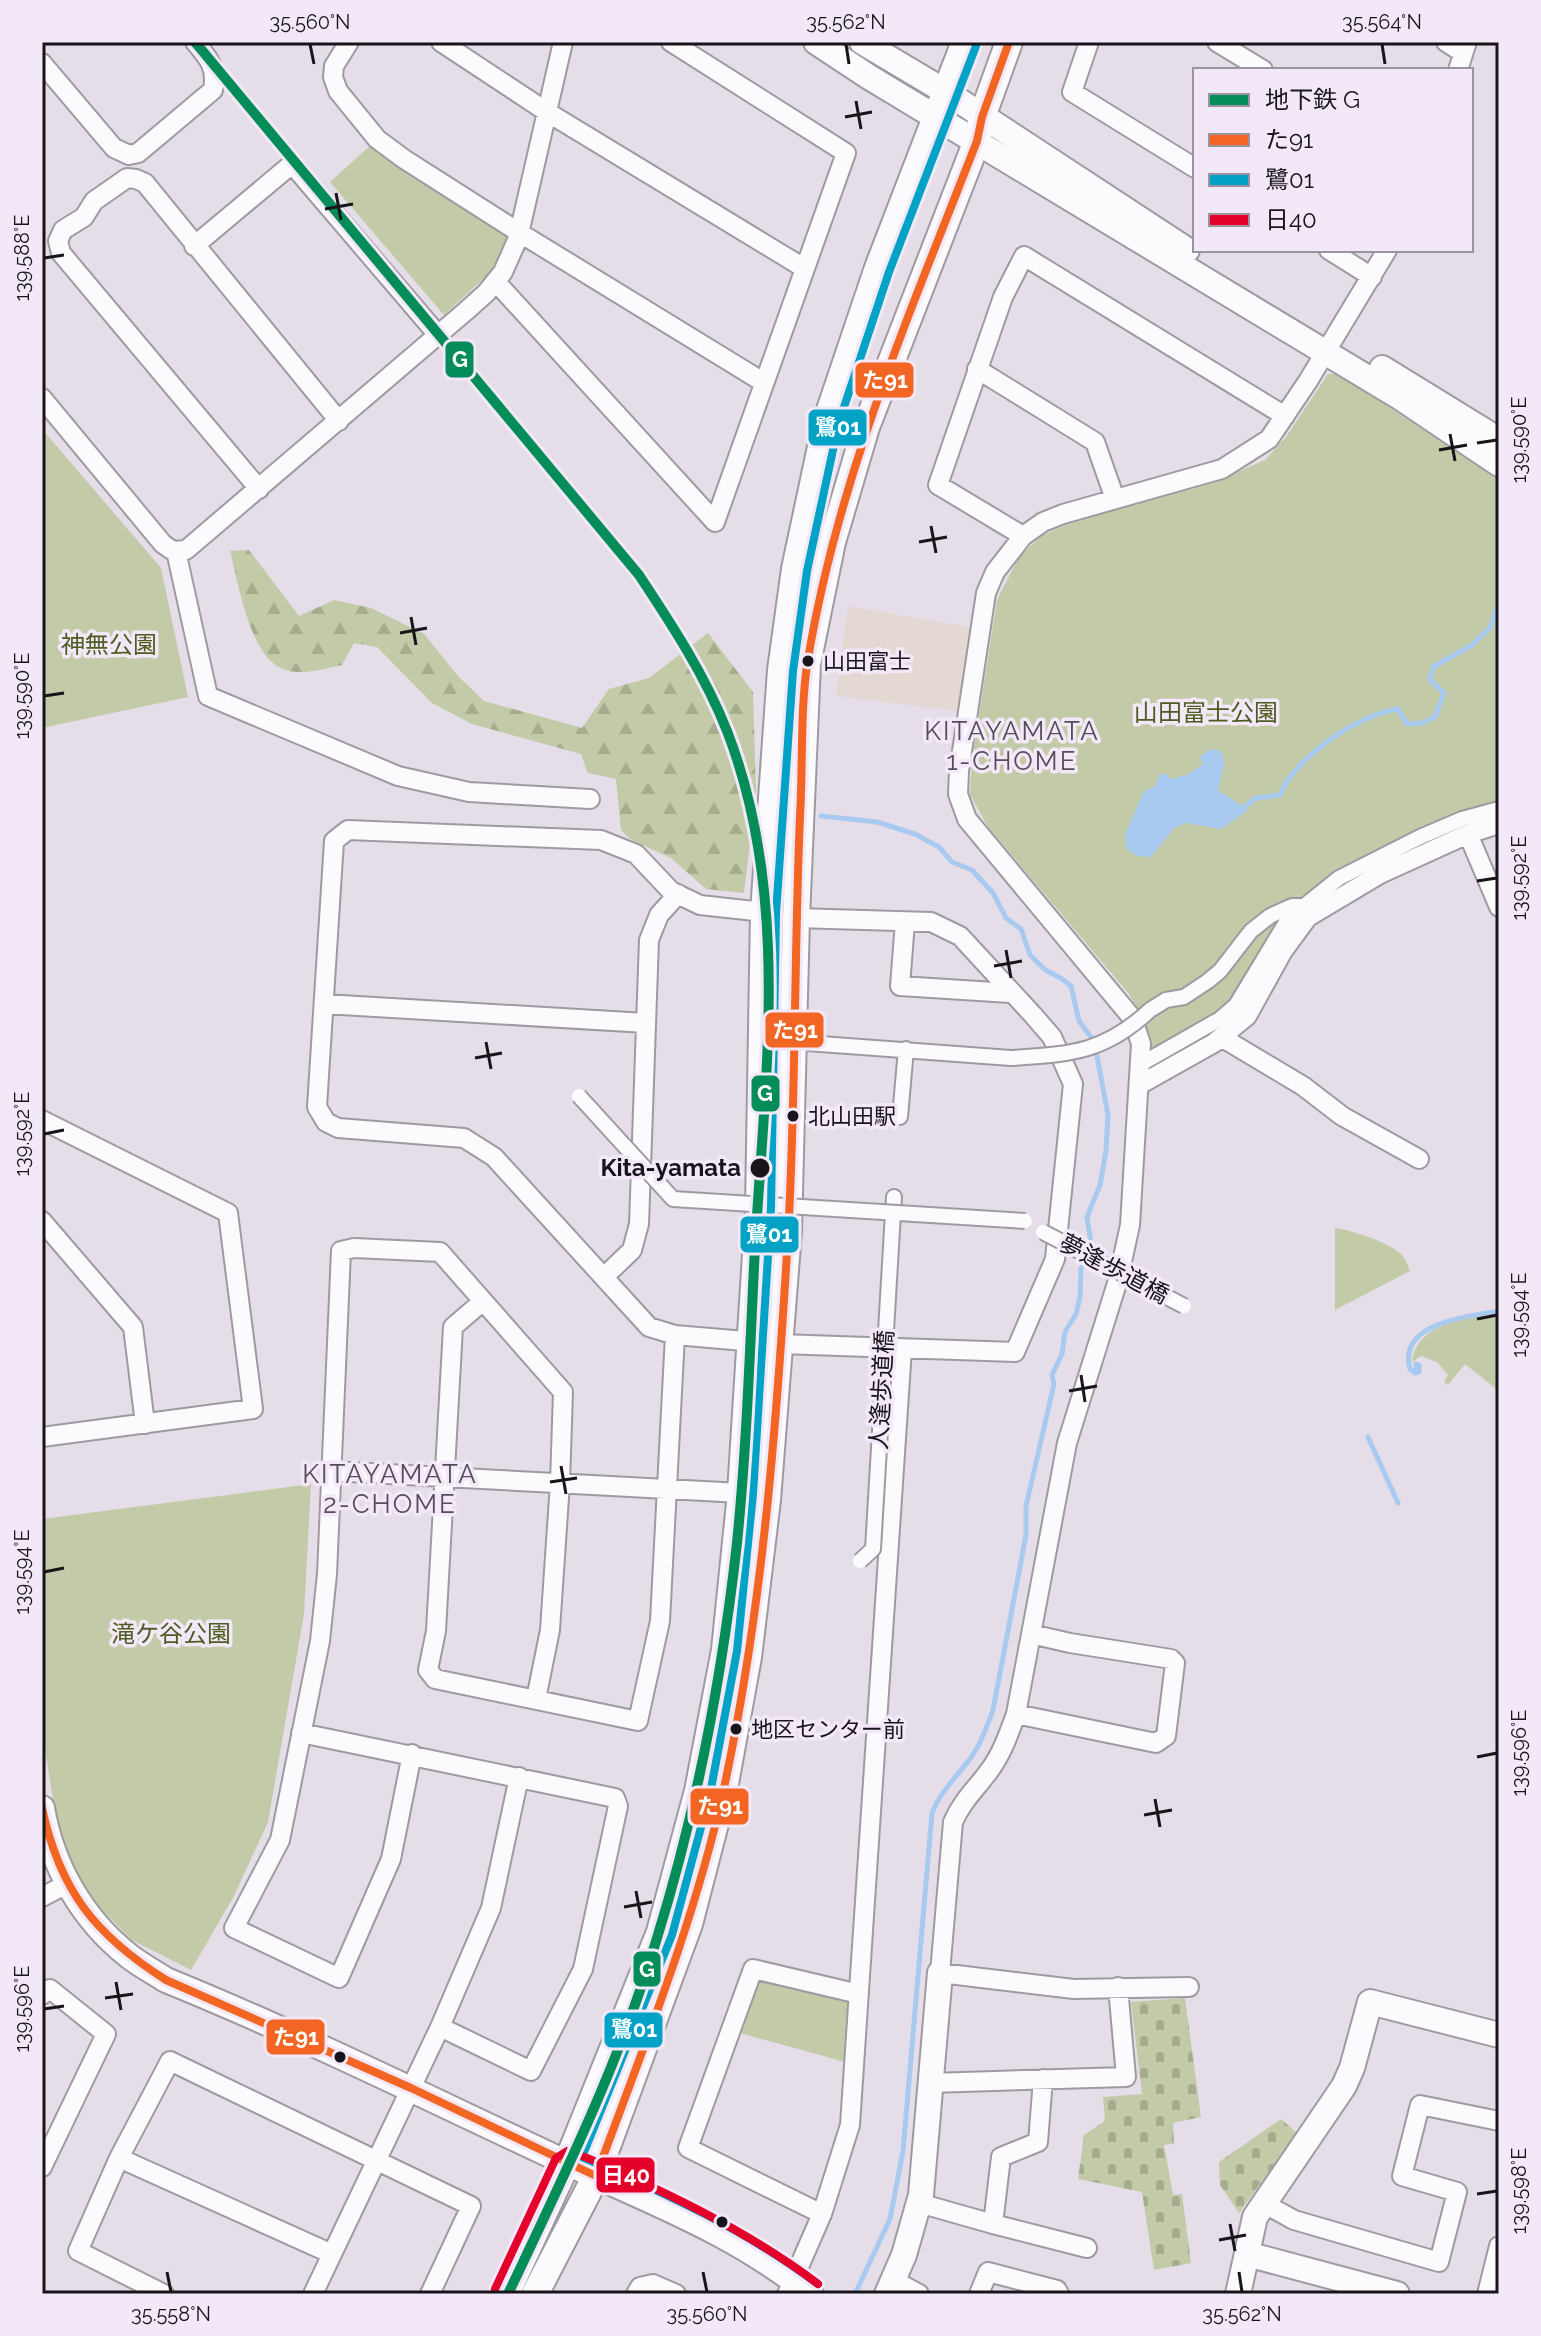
<svg xmlns="http://www.w3.org/2000/svg" width="1541" height="2336" font-family="Raleway,'Noto Sans JP',sans-serif">
<style>
.commercial{fill:#e4d8d3}
.green{fill:#c2caa7}
.forest{fill:url(#forest-firs)}
.cemetery{fill:url(#cemetery-stones)}
.water{fill:#a9caf0}
.lines{fill:none;stroke-linecap:round;stroke-linejoin:round}
.stream{stroke:#a9caf0;stroke-width:5}
.pedestrian-casing{stroke:#9f9aa1;stroke-width:18}
.minor-casing{stroke:#9f9aa1;stroke-width:22}
.tertiary-casing{stroke:#9f9aa1;stroke-width:28}
.secondary-casing{stroke:#9f9aa1;stroke-width:30}
.pedestrian{stroke:#fbfafc;stroke-width:14}
.minor{stroke:#fbfafc;stroke-width:18}
.tertiary{stroke:#fbfafc;stroke-width:24}
.secondary{stroke:#fbfafc;stroke-width:26}
.pedestrian-bridge-casing{stroke:#9f9aa1;stroke-width:18;stroke-linecap:butt}
.pedestrian-bridge{stroke:#fbfafc;stroke-width:14}
.bus-1-casing{stroke:#f3e8f8;stroke-width:14}
.bus-2-casing{stroke:#f3e8f8;stroke-width:14}
.bus-3-casing{stroke:#f3e8f8;stroke-width:14}
.bus-1{stroke:#f26522;stroke-width:8}
.bus-2{stroke:#01a2c5;stroke-width:8}
.bus-3{stroke:#e4002b;stroke-width:8}
.metro-1-casing{stroke:#f3e8f8;stroke-width:16}
.metro-1{stroke:#048d58;stroke-width:10}
.ticks{fill:none;stroke:#18141a;stroke-width:3}
.bus-dot{fill:#18141a;stroke:#f3e8f8;stroke-width:3}
.labels{text-anchor:middle;stroke-width:7;stroke-linejoin:round;paint-order:stroke}
.bus-label{font-size:22px;fill:#18141a;stroke:#f3e8f8;text-anchor:start}
.park-label{font-size:24px;fill:#4e5c21;stroke:#f3e8f8}
.stop-label{font-size:24px;font-weight:bold;fill:#18141a;stroke:#f3e8f8;text-anchor:end}
.street-label{font-size:24px;fill:#18141a;stroke:#f3e8f8}
.neighbourhood-label{font-size:26px;letter-spacing:2px;fill:#564d5a;stroke:#f3e8f8}
.line-badge{stroke:#f3e8f8;stroke-width:3}
.badge-label{font-size:22px;text-anchor:middle;font-weight:bold;fill:#fff}
.neatline{fill:none;stroke:#18141a;stroke-width:3}
.ticks-label{font-size:20px;text-anchor:middle;fill:#18141a}
</style>
<defs>
<pattern id="forest-firs" width="22" height="20" patternUnits="userSpaceOnUse" patternTransform="scale(2)"><rect width="22" height="20" fill="#c2caa7"/><path d="M5 1l3.5 6h-7zM16 11l3.5 6h-7z" fill="#a6ad8f"/></pattern>
<pattern id="cemetery-stones" width="16" height="16" patternUnits="userSpaceOnUse" patternTransform="scale(2)"><rect width="16" height="16" fill="#c2caa7"/><path d="M2 7V4a2 2 0 0 1 4 0v3zM10 15v-3a2 2 0 0 1 4 0v3z" fill="#a6ad8f"/></pattern>
</defs>
<rect width="100%" height="100%" fill="#e5dee8"/>
<path class="commercial" d="M 848,606 L 974,628 L 959,711 L 836,696 Z"/>
<path class="green" d="M 372,144 L 513,234 L 493,270 L 444,315 L 330,182 Z
M 1328,374 L 1337,374 L 1499,478 L 1499,817 L 1313,906 L 1215,1033 L 1159,1066 L 1142,1016 L 1129,994 L 988,827 L 970,794 L 972,760 L 997,600 L 1019,557 L 1041,536 L 1075,521 L 1210,484 L 1265,460 L 1286,437 Z
M 42,429 L 161,568 L 188,697 L 42,728 Z
M 1335,1228 C 1351,1230 1388,1242 1401,1254 C 1405,1258 1408,1266 1410,1271 L 1335,1310 Z
M 1499,1314 L 1499,1391 L 1465,1364 L 1448,1385 L 1444,1382 L 1448,1375 L 1437,1362 L 1421,1356 L 1412,1362 C 1418,1321 1466,1319 1499,1314 Z
M 311,1484 L 304,1614 L 268,1822 L 234,1896 L 191,1970 L 132,1940 L 96,1904 L 70,1863 L 57,1825 L 42,1730 L 42,1519 Z
M 758,1977 L 850,2002 L 845,2062 L 740,2033 Z"/>
<path class="forest" d="M 249,550 L 299,616 L 334,600 L 371,608 L 424,634 L 458,676 L 484,701 L 582,728 L 609,689 L 649,678 L 708,633 L 753,692 L 756,792 L 744,893 L 706,889 L 671,858 L 630,839 L 621,830 L 616,779 L 588,773 L 581,754 L 472,724 L 432,703 L 377,647 L 354,643 L 342,665 C 323,669 299,677 281,668 C 250,655 238,582 230,551 Z"/>
<path class="cemetery" d="M 1185,1998 L 1201,2117 L 1173,2123 L 1174,2144 L 1164,2145 L 1173,2195 L 1182,2194 L 1191,2263 L 1154,2270 L 1142,2192 L 1078,2179 L 1084,2135 L 1105,2121 L 1103,2097 L 1142,2094 L 1131,2002 Z
M 1281,2119 L 1297,2133 L 1239,2213 L 1220,2185 L 1219,2162 Z"/>
<path class="water" d="M 1216,749 L 1222,753 L 1224,764 L 1218,790 L 1248,810 L 1221,829 L 1186,823 L 1174,828 L 1151,857 L 1137,856 L 1127,849 L 1125,834 L 1144,791 L 1155,786 L 1160,774 L 1166,774 L 1171,779 L 1189,774 L 1203,764 L 1200,757 L 1207,751 Z"/>
<g class="lines">
<path class="stream" d="M 1244,807 L 1256,798 L 1280,795 C 1294,758 1359,714 1398,709 L 1407,724 L 1422,723 L 1435,717 L 1444,693 L 1430,680 L 1433,667 L 1472,645 L 1490,628 L 1499,602
M 821,816 L 877,822 L 915,834 L 939,847 L 952,862 L 972,870 L 993,893 L 1006,918 L 1021,929 L 1030,955 L 1044,969 L 1062,979 L 1071,986 L 1079,1021 L 1091,1037 L 1097,1056 L 1108,1115 L 1106,1151 L 1100,1185 L 1087,1217 L 1091,1243 L 1081,1269 L 1080,1297 L 1076,1314 L 1065,1332 L 1062,1354 L 1052,1375 L 1054,1384 L 1026,1506 L 1026,1535 L 993,1710 C 987,1726 982,1742 972,1756 C 958,1776 941,1790 932,1813 L 903,2151 L 890,2219 L 855,2294
M 1416,1368 L 1416,1364 L 1419,1365 L 1419,1372 L 1415,1373 L 1410,1369 C 1397,1323 1468,1316 1499,1311
M 1368,1437 L 1398,1503"/>
<g class="pedestrian-casing">
<path id="pedestrian" d="M 1150,1010 L 1166,1000 L 1184,997 L 1208,981 L 1220,971 L 1251,931 L 1270,916 L 1292,906 L 1299,906
M 807,1043 L 1011,1058
M 1141,1064 L 1220,1019 L 1236,1005 L 1288,919 L 1339,878 L 1420,837 L 1462,819 L 1499,809
M 900,1117 L 906,1049
M 893,1213 L 894,1197"/>
</g>
<g class="minor-casing">
<path id="minor" d="M 349,42 L 334,66 L 333,77 L 338,91 L 377,139 L 404,159 L 520,233 L 763,382
M 441,42 L 547,112 L 804,268
M 1089,42 L 1072,92 L 1195,168
M 1217,42 L 1263,70
M 1446,42 L 1463,53
M 42,63 L 114,148 L 129,155 L 138,153 L 213,90 C 217,67 209,59 195,42
M 1458,70 L 1467,42
M 194,246 L 292,164 L 438,335
M 1329,250 L 1372,277
M 496,282 L 715,522 L 846,153 L 671,42
M 977,369 L 1095,442 L 1115,499
M 42,398 L 163,544 L 173,551 L 186,550 L 466,311 L 486,293 L 503,272 L 518,238 L 563,42
M 259,489 L 61,253 L 58,241 L 63,230 L 84,217 L 94,201 L 127,178 L 136,179 L 145,183 L 339,421
M 1023,536 L 938,485 L 1003,297 L 1024,256 L 1285,416
M 176,551 L 208,696 L 398,776 L 469,792 L 590,799
M 1468,834 L 1499,907
M 764,912 L 700,905 L 671,891 L 636,854 L 601,840 L 348,830 L 334,841 L 317,1107 L 326,1122 L 338,1128 L 464,1138 L 494,1157 L 649,1327 L 675,1335 L 780,1344 L 1015,1352 L 1055,1259 L 1073,1084 L 1052,1037 L 1033,1015 L 960,936 L 931,922 L 796,918
M 905,922 L 900,986 L 1010,993
M 324,1004 L 646,1023
M 1221,1037 L 1303,1086 L 1342,1116 L 1419,1159
M 1141,1084 L 1214,1043 L 1247,1016 L 1283,951 L 1308,917 L 1380,874 L 1468,834 L 1499,824
M 42,1120 L 228,1213 L 253,1409 L 42,1437
M 42,1221 L 133,1327 L 145,1424
M 605,1276 L 632,1250 L 639,1224 L 649,940 L 659,915 L 678,894
M 482,1302 L 453,1327 L 436,1631 L 428,1670 L 435,1679 L 638,1721 L 660,1621 L 675,1335
M 331,1471 L 741,1493
M 1016,1714 L 1156,1743 L 1166,1736 L 1175,1663 L 1171,1659 L 1070,1643 L 1031,1634
M 301,1733 L 615,1798 L 618,1806 L 583,1969 L 531,2071 L 440,2027
M 412,1754 L 391,1859 L 339,1978 L 234,1928 L 280,1840 L 320,1641 L 327,1574 L 341,1251 L 354,1248 L 440,1252 L 563,1392 L 560,1483 L 550,1630 L 536,1699
M 42,1897 L 67,1884
M 1189,1987 L 1074,1989 L 940,1973 L 953,1822 C 962,1801 976,1789 989,1771 C 1002,1754 1009,1733 1016,1714 L 1067,1443 L 1118,1280 L 1130,1225 L 1141,1044 L 1133,1019 L 967,819 L 958,794 L 959,771 L 986,593 L 995,572 L 1023,536 L 1043,522 L 1063,514 L 1222,469 L 1269,439 L 1308,381 L 1387,250
M 42,1995 L 50,1989 L 106,2034 L 42,2167
M 930,2083 L 1126,2077 L 1118,1987
M 119,2158 L 332,2254
M 919,2203 L 993,2224 L 1001,2157 L 1038,2142 L 1043,2079
M 1263,2203 L 1294,2220 L 1439,2262 L 1457,2192 L 1402,2176 L 1420,2105 L 1499,2121
M 822,2214 L 688,2148 L 753,1969 L 859,1994
M 993,2224 L 1087,2248
M 893,2280 L 919,2294
M 164,2294 L 78,2251 L 119,2158 L 170,2061 L 471,2206 L 430,2294
M 313,2294 L 440,2027 L 491,1908 L 519,1777
M 636,2294 L 640,2287 L 653,2284 L 676,2294
M 787,2294 L 822,2214 L 850,2125 L 902,1349
M 979,2294 L 988,2272 L 1057,2290 L 1059,2294
M 1487,2294 L 1499,2246"/>
</g>
<g class="tertiary-casing">
<path id="tertiary" d="M 816,42 L 869,77 L 1401,398 L 1499,464
M 862,42 L 946,92 L 1187,250
M 1382,368 L 1499,440
M 42,1808 C 52,1866 82,1919 129,1956 C 140,1965 154,1972 166,1980 C 301,2035 432,2100 565,2162 C 653,2203 733,2232 811,2294
M 1247,2254 L 1397,2294
M 887,2294 L 904,2255 L 921,2195 L 940,1973
M 1238,2294 L 1255,2217 L 1344,2086 L 1352,2068 L 1370,2002 L 1499,2035"/>
</g>
<g class="secondary-casing">
<path id="secondary" d="M 506,2294 L 567,2163 L 660,1932 L 698,1791 L 725,1650 L 741,1493 L 759,1207 L 764,912 L 781,670 L 795,569 L 827,419 L 878,268 L 965,42
M 535,2294 L 596,2176 L 689,1924 L 724,1789 L 748,1657 L 767,1500 L 788,1232 L 796,918 L 807,664 L 832,542 L 866,427 L 977,141 L 982,117 L 1009,42"/>
</g>
<use href="#pedestrian" class="pedestrian"/>
<use href="#minor" class="minor"/>
<use href="#tertiary" class="tertiary"/>
<use href="#secondary" class="secondary"/>
<g class="pedestrian-bridge-casing">
<path id="pedestrian-bridge" d="M 1011,1058 C 1071,1054 1104,1053 1150,1010
M 579,1096 L 673,1199 L 1025,1221
M 1043,1232 L 1184,1306
M 860,1561 L 873,1549 L 893,1213"/>
</g>
<use href="#pedestrian-bridge" class="pedestrian-bridge"/>
<g class="bus-1-casing">
<path id="bus-1" d="M 42,1808 C 60,1891 95,1935 166,1980 L 411,2088 L 596,2176 C 643,2048 695,1921 724,1788 C 763,1607 777,1420 788,1236 C 796,1096 794,956 800,816 C 803,767 800,706 808,659 C 838,477 911,311 977,141 L 982,117 L 1009,42"/>
</g>
<g class="bus-2-casing">
<path id="bus-2" d="M 818,2284 C 746,2230 665,2193 582,2157 L 672,1935 L 710,1794 L 737,1651 L 753,1494 L 771,1208 L 776,913 L 793,671 L 807,571 L 839,422 L 889,272 L 976,46"/>
</g>
<g class="bus-3-casing">
<path id="bus-3" d="M 495,2289 L 556,2158 L 567,2151 C 589,2157 610,2168 630,2177 C 697,2207 760,2240 818,2284"/>
</g>
<use href="#bus-1" class="bus-1"/>
<use href="#bus-2" class="bus-2"/>
<use href="#bus-3" class="bus-3"/>
<g class="metro-1-casing">
<path id="metro-1" d="M 195,42 L 639,575 C 672,625 705,675 727,731 C 791,895 765,1076 755,1247 C 750,1345 747,1444 737,1543 C 722,1677 697,1809 657,1938 C 620,2062 563,2178 508,2294"/>
</g>
<use href="#metro-1" class="metro-1"/>
</g>
<path class="ticks" d="M 310,44 L 314,64M 846,44 L 849,64M 1382,44 L 1385,64M 856,101 L 861,129M 845,117 L 872,112M 336,193 L 341,220M 325,209 L 353,204M 44,258 L 64,255M 1450,434 L 1455,461M 1477,443 L 1497,440M 1439,450 L 1467,445M 931,526 L 936,553M 919,542 L 947,537M 411,617 L 416,645M 400,633 L 427,628M 44,696 L 64,693M 1477,881 L 1497,878M 1006,950 L 1011,978M 994,966 L 1022,961M 486,1042 L 491,1069M 475,1058 L 502,1053M 44,1134 L 64,1130M 1477,1319 L 1497,1315M 1081,1375 L 1085,1402M 1069,1391 L 1097,1386M 561,1466 L 566,1494M 550,1482 L 577,1478M 44,1572 L 64,1568M 1477,1757 L 1497,1753M 1155,1799 L 1160,1827M 1144,1815 L 1172,1810M 636,1891 L 641,1918M 624,1907 L 652,1902M 116,1982 L 121,2010M 105,1998 L 133,1994M 44,2009 L 64,2006M 1477,2194 L 1497,2191M 1230,2224 L 1235,2251M 1219,2240 L 1246,2235M 167,2272 L 171,2292M 703,2272 L 707,2292M 1239,2272 L 1242,2292"/>
<g class="bus-dot">
<circle cx="808" cy="661" r="7"/>
<circle cx="793" cy="1116" r="7"/>
<circle cx="760" cy="1168" r="11"/>
<circle cx="736" cy="1729" r="7"/>
<circle cx="340" cy="2057" r="7"/>
<circle cx="722" cy="2222" r="7"/>
</g>
<g class="labels">
<g class="bus-label">
<text x="823" y="669">山田富士</text>
<text x="808" y="1124">北山田駅</text>
<text x="751" y="1737">地区センター前</text>
</g>
<g class="park-label">
<text x="109" y="653">神無公園</text>
<text x="1206" y="721">山田富士公園</text>
<text x="171" y="1642">滝ケ谷公園</text>
</g>
<g class="stop-label">
<text x="741" y="1176">Kita-yamata</text>
</g>
<g class="street-label">
<text transform="translate(1114 1269) rotate(28)" y="8">夢逢歩道橋</text>
<text transform="translate(882 1390) rotate(-87)" y="8">人逢歩道橋</text>
</g>
<g class="neighbourhood-label">
<text x="1012" y="740">KITAYAMATA<tspan x="1012" dy="30">1-CHOME</tspan></text>
<text x="390" y="1483">KITAYAMATA<tspan x="390" dy="30">2-CHOME</tspan></text>
</g>
</g>
<g class="line-badge">
<rect x="444" y="340" width="31" height="39" rx="8" fill="#048d58"/>
<rect x="854" y="361" width="61" height="38" rx="8" fill="#f26522"/>
<rect x="807" y="408" width="61" height="39" rx="8" fill="#01a2c5"/>
<rect x="764" y="1011" width="61" height="38" rx="8" fill="#f26522"/>
<rect x="750" y="1074" width="31" height="39" rx="8" fill="#048d58"/>
<rect x="739" y="1215" width="61" height="39" rx="8" fill="#01a2c5"/>
<rect x="689" y="1787" width="61" height="39" rx="8" fill="#f26522"/>
<rect x="632" y="1950" width="30" height="38" rx="8" fill="#048d58"/>
<rect x="603" y="2011" width="61" height="38" rx="8" fill="#01a2c5"/>
<rect x="265" y="2018" width="61" height="38" rx="8" fill="#f26522"/>
<rect x="595" y="2156" width="61" height="38" rx="8" fill="#e4002b"/>
</g>
<g class="badge-label">
<text x="460" y="367">G</text>
<text x="885" y="388">た91</text>
<text x="838" y="435">鷺01</text>
<text x="795" y="1038">た91</text>
<text x="765" y="1101">G</text>
<text x="769" y="1242">鷺01</text>
<text x="720" y="1814">た91</text>
<text x="647" y="1977">G</text>
<text x="634" y="2037">鷺01</text>
<text x="296" y="2045">た91</text>
<text x="626" y="2183">日40</text>
</g>
<rect width="1541" height="2336" fill="none" stroke="#f3e8f8" stroke-width="88"/>
<rect x="1193" y="68" width="280" height="184" fill="#f3e8f8" stroke="#9b939f" stroke-width="2"/>
<rect x="1209" y="94" width="40" height="12" fill="#048d58" stroke="#9b939f" stroke-width="2"/>
<text x="1265" y="108" font-size="24" fill="#18141a">地下鉄 G</text>
<rect x="1209" y="134" width="40" height="12" fill="#f26522" stroke="#9b939f" stroke-width="2"/>
<text x="1265" y="148" font-size="24" fill="#18141a">た91</text>
<rect x="1209" y="174" width="40" height="12" fill="#01a2c5" stroke="#9b939f" stroke-width="2"/>
<text x="1265" y="188" font-size="24" fill="#18141a">鷺01</text>
<rect x="1209" y="214" width="40" height="12" fill="#e4002b" stroke="#9b939f" stroke-width="2"/>
<text x="1265" y="228" font-size="24" fill="#18141a">日40</text>
<rect x="44" y="44" width="1453" height="2248" class="neatline"/>
<g class="ticks-label">
<text x="310" y="29">35.560°N</text>
<text x="846" y="29">35.562°N</text>
<text x="1382" y="29">35.564°N</text>
<text transform="translate(22 258) rotate(-90)" y="7">139.588°E</text>
<text transform="translate(1519 440) rotate(-90)" y="7">139.590°E</text>
<text transform="translate(22 696) rotate(-90)" y="7">139.590°E</text>
<text transform="translate(1519 878) rotate(-90)" y="7">139.592°E</text>
<text transform="translate(22 1134) rotate(-90)" y="7">139.592°E</text>
<text transform="translate(1519 1315) rotate(-90)" y="7">139.594°E</text>
<text transform="translate(22 1572) rotate(-90)" y="7">139.594°E</text>
<text transform="translate(1519 1753) rotate(-90)" y="7">139.596°E</text>
<text transform="translate(22 2009) rotate(-90)" y="7">139.596°E</text>
<text transform="translate(1519 2191) rotate(-90)" y="7">139.598°E</text>
<text x="171" y="2321">35.558°N</text>
<text x="707" y="2321">35.560°N</text>
<text x="1242" y="2321">35.562°N</text>
</g>
</svg>
